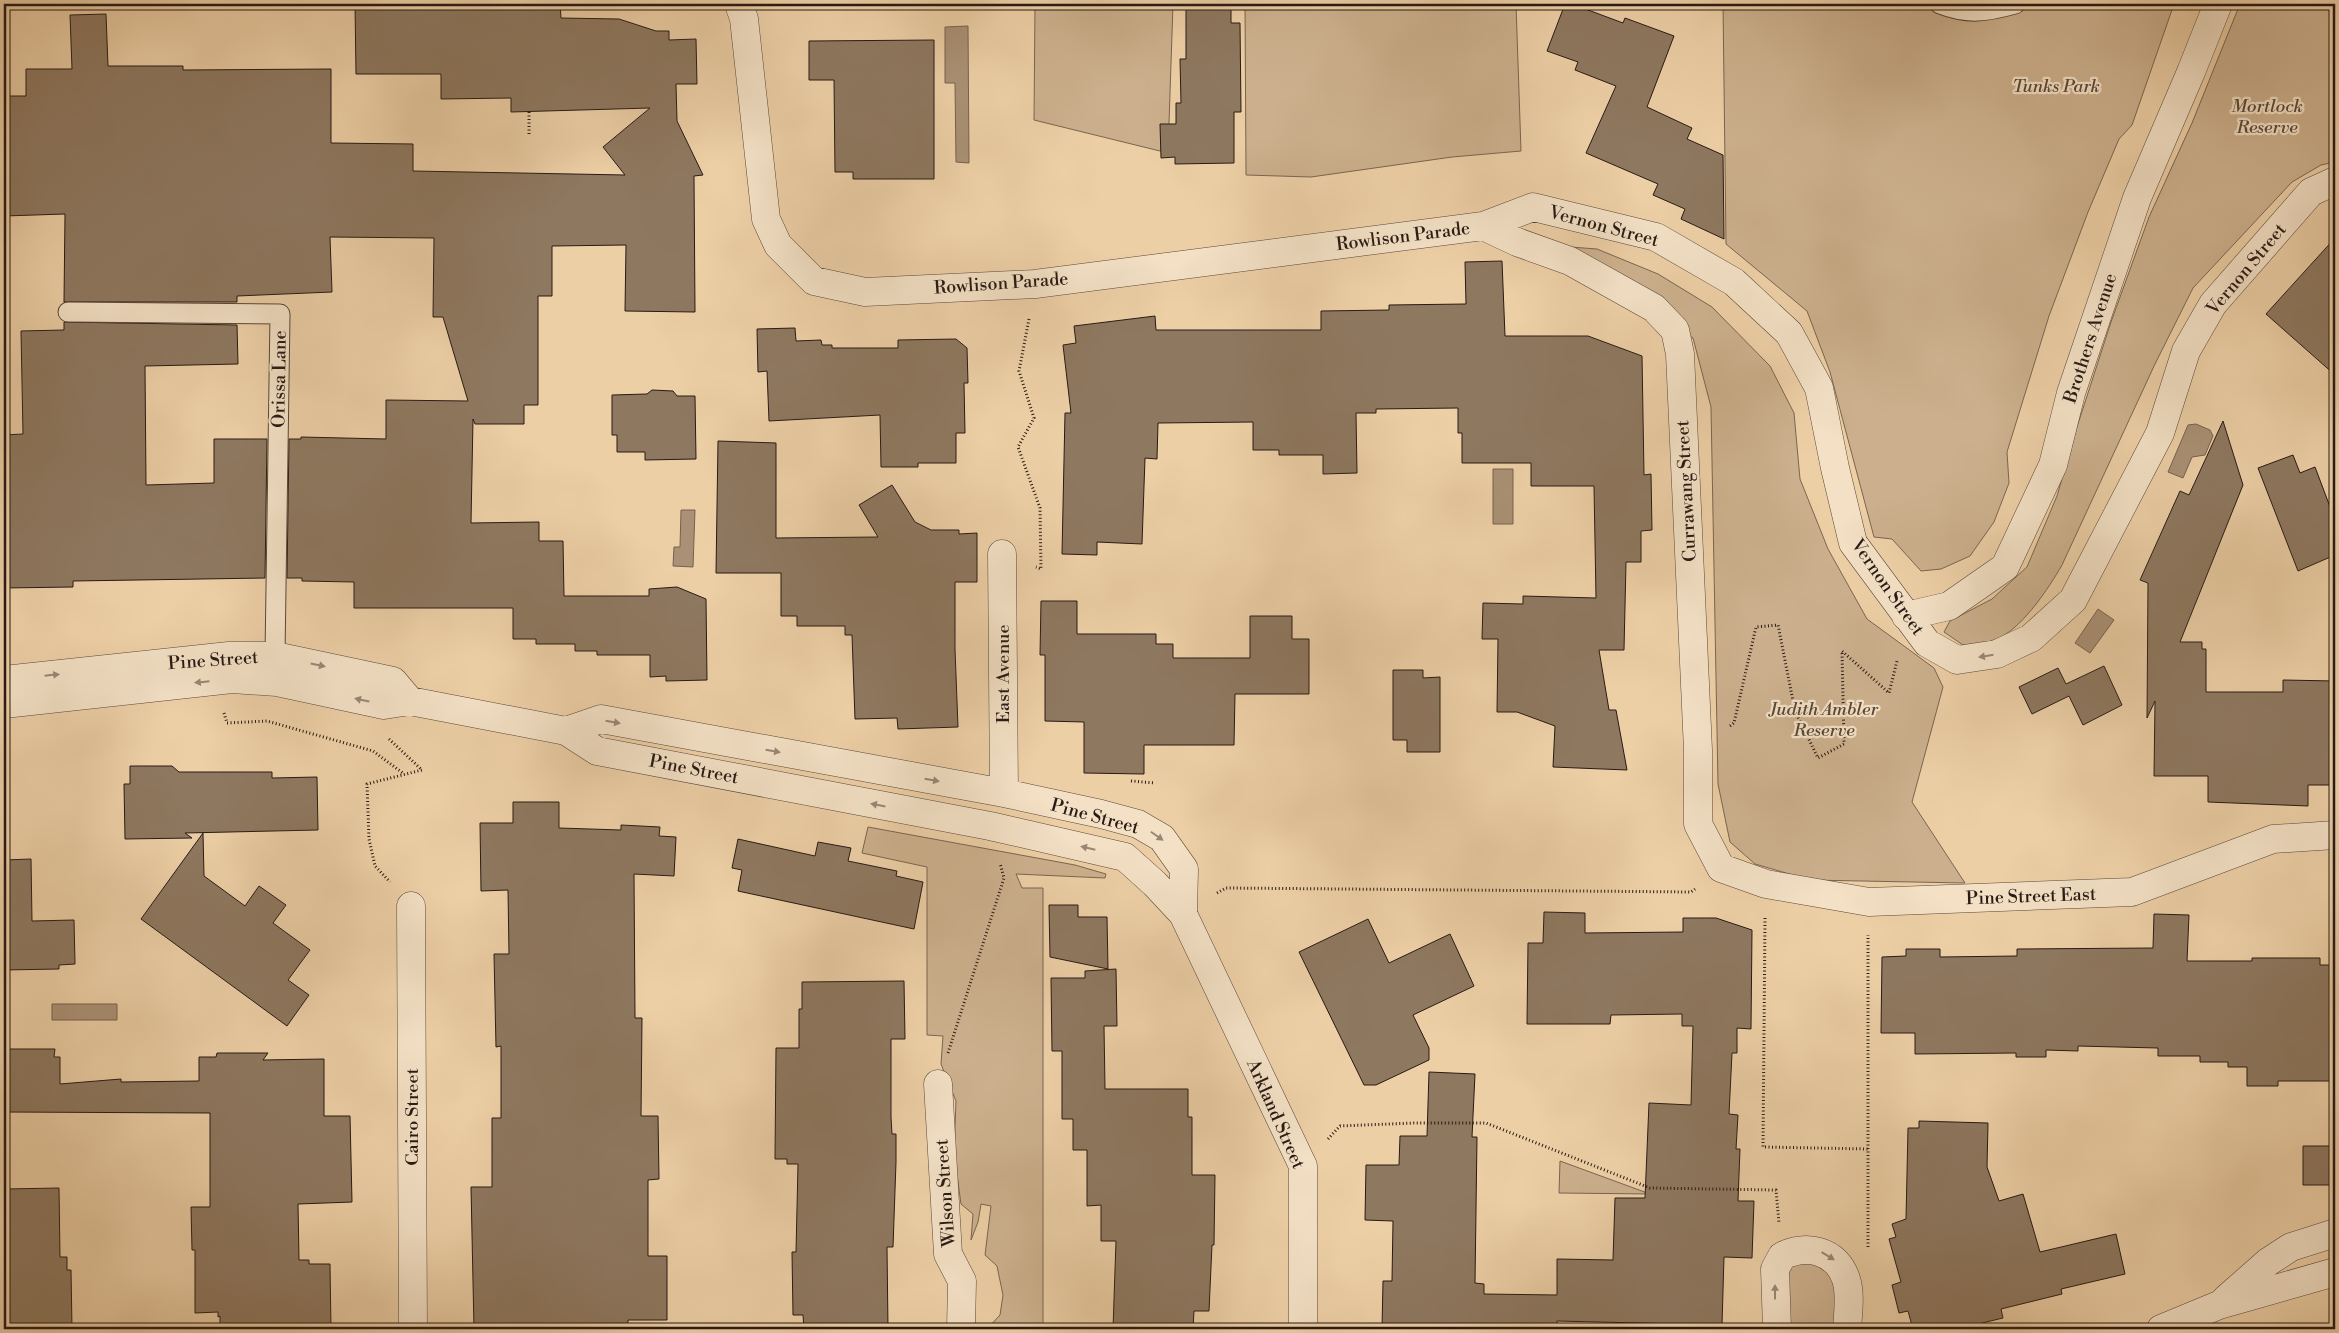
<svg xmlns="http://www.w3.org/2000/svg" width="2339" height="1333" font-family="'Libre Bodoni',serif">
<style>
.green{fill:#ccb08d;stroke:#7a6551}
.water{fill:#aa9175;stroke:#76614f}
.building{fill:#8e7860;stroke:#281a15}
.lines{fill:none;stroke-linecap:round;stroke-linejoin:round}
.lane-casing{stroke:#594739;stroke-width:21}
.street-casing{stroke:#594739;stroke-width:29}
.path{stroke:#281a15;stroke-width:3;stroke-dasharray:1 2.5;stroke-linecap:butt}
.lane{stroke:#f3e0c5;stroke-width:19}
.street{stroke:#f3e0c5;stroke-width:28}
.oneway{fill:#988776}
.labels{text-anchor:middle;stroke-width:4.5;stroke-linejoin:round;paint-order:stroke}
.park-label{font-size:18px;font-style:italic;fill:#594739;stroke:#f3e0c5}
.street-label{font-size:18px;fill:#281a15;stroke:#f3e0c5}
</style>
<rect width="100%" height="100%" fill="#edcfa6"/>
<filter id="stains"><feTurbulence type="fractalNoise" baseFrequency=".004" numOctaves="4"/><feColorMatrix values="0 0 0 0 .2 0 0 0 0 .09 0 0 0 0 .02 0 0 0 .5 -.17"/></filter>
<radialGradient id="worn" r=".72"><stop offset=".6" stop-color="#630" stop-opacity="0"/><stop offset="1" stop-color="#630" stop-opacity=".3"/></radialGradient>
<path class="green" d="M 1035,4 L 1173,4 L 1168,153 L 1034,120 Z
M 1245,4 L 1516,4 L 1521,151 L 1452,157 L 1311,177 L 1246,175 Z
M 1723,4 L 2174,4 L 2132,125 L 2119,139 L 2088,212 L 2049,316 L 2007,452 L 2009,483 L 1994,522 L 1970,556 L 1941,569 L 1921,571 L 1892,539 L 1874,537 L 1830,372 L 1807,311 L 1726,244 Z
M 2240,4 L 2335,4 L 2335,162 L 2321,165 L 2292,182 L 2193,288 L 2155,364 L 2062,565 C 2049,588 2024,625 2001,637 C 1989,643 1976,644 1963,645 L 1944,632 L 1950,621 L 1992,599 L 2027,567 L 2057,496 L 2076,430 L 2111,322 L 2149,217 L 2192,123 Z
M 1557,246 L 1597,249 L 1658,274 L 1712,307 L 1770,366 L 1794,413 L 1800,479 L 1828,549 L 1867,619 L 1934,668 L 1943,687 L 1912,802 L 1965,883 L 1810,880 L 1755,864 L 1730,842 L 1718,784 L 1711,407 L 1693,338 L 1648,305 Z
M 868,827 L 1075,865 L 1106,874 L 1105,878 L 1016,874 L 1022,888 L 1043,888 L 1043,1329 L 987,1329 L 1000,1315 L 1003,1295 L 997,1266 L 985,1255 L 991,1206 L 981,1204 L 978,1222 L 971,1240 L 973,1214 L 961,1204 L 954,1153 L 956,1101 L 941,1064 L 943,1036 L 927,1035 L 927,867 L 862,853 Z
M 1560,1161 L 1650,1194 L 1559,1193 Z
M 1795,1252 L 1836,1276 L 1841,1329 L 1784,1329 L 1783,1259 Z"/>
<path class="water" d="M 968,26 L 969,163 L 956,162 L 955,83 L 945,83 L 945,27 Z
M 2196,424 L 2210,430 L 2213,436 L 2205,455 L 2192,457 L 2183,478 L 2168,472 L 2188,425 Z
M 1493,469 L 1513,469 L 1513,524 L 1493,524 Z
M 681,510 L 695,510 L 693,567 L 673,566 L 674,547 L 680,547 Z
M 2098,609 L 2114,620 L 2090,653 L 2075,643 Z
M 52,1004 L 117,1004 L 117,1020 L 52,1020 Z"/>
<path class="building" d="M 355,4 L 560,4 L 561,18 L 619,19 L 656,31 L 669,31 L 669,40 L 696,39 L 697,84 L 676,84 L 677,121 L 703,175 L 694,176 L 695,312 L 625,311 L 626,245 L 552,246 L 552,296 L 538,296 L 538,405 L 524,405 L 524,424 L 475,424 L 473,419 L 471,523 L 539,522 L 539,541 L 563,541 L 564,596 L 649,596 L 649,589 L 677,587 L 706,599 L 707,680 L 666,681 L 666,676 L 650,677 L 650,655 L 597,655 L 597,651 L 575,651 L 575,644 L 536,644 L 536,639 L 513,639 L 513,608 L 354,608 L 354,582 L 302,581 L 302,578 L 287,578 L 289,439 L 301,439 L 301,437 L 386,439 L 386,400 L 468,401 L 443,317 L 433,317 L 434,238 L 330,237 L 332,292 L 237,296 L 237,302 L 64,302 L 65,214 L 4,216 L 4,96 L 26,96 L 26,69 L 72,69 L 70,15 L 106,14 L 108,66 L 183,66 L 183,70 L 331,69 L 331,143 L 413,144 L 413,171 L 625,175 L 603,147 L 650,108 L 511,112 L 511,98 L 441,99 L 441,74 L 356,74 Z
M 1565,4 L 1572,4 L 1623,23 L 1625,18 L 1674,36 L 1647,107 L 1692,128 L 1687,139 L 1723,155 L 1724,239 L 1681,219 L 1685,209 L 1653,195 L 1658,184 L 1586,153 L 1616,86 L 1575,70 L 1578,62 L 1547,51 Z
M 1186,7 L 1231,7 L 1231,23 L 1240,23 L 1241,112 L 1234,112 L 1234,163 L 1175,164 L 1175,157 L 1161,158 L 1160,124 L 1176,124 L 1176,103 L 1181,103 L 1180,59 L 1186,59 Z
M 934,40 L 934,179 L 853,179 L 853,172 L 835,172 L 834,80 L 809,80 L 809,41 Z
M 2335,238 L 2335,375 L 2266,314 Z
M 1502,261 L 1505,336 L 1588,336 L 1642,356 L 1644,475 L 1651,474 L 1652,530 L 1641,531 L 1641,562 L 1626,562 L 1624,650 L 1599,650 L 1609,710 L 1616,710 L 1627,770 L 1553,767 L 1555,726 L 1517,712 L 1497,712 L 1498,639 L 1482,639 L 1483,603 L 1523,604 L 1523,596 L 1596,598 L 1594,486 L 1531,486 L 1531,463 L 1462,463 L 1462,433 L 1458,433 L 1458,408 L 1376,409 L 1376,413 L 1356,413 L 1357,473 L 1323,474 L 1323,455 L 1279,455 L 1279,450 L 1253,450 L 1253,422 L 1158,423 L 1157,459 L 1145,458 L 1142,544 L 1097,542 L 1097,555 L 1062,554 L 1065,413 L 1071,413 L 1063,345 L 1076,343 L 1074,326 L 1155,316 L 1156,330 L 1321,330 L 1321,311 L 1389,310 L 1389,305 L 1466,304 L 1465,262 Z
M 64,322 L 237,325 L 238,364 L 145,366 L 146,485 L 214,483 L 214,439 L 267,439 L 265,578 L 73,581 L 73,587 L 4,588 L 4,435 L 23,434 L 21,331 L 64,330 Z
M 795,328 L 796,341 L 821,340 L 822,345 L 832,345 L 832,348 L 898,348 L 898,340 L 956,339 L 967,348 L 968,383 L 964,383 L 965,433 L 956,433 L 956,463 L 918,463 L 918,467 L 881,467 L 880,415 L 769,421 L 767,371 L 758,372 L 757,329 Z
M 652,390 L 673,391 L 677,396 L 695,396 L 696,459 L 645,460 L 645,452 L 617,452 L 617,435 L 612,435 L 612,395 L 647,394 Z
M 2223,421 L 2243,485 L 2180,642 L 2202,642 L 2202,649 L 2206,649 L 2206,692 L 2283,692 L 2283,680 L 2335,681 L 2335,785 L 2308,785 L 2308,806 L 2208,802 L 2208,776 L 2154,776 L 2155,701 L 2147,718 L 2148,583 L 2140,580 L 2180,491 L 2189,495 Z
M 718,441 L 776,443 L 776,538 L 878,537 L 859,505 L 892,485 L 915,522 L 931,530 L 959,530 L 959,534 L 977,533 L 977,582 L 955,582 L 955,649 L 958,727 L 898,729 L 897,718 L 855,719 L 852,635 L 845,635 L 845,626 L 797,626 L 797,616 L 781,616 L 781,573 L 716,573 Z
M 2293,455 L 2300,473 L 2315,467 L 2335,520 L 2335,555 L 2298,571 L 2258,468 Z
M 1041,601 L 1077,601 L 1077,634 L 1156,634 L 1156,644 L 1173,644 L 1173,658 L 1250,658 L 1250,616 L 1292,616 L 1292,639 L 1309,639 L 1309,694 L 1235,694 L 1234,745 L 1144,745 L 1144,774 L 1084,773 L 1084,722 L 1045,721 L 1045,655 L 1040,655 Z
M 2104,666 L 2122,705 L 2083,725 L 2069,696 L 2032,714 L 2019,687 L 2058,668 L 2066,684 Z
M 1393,670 L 1423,670 L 1423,678 L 1440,677 L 1440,752 L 1407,752 L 1407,740 L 1393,740 Z
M 130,766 L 172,766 L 179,772 L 272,772 L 272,778 L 317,777 L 318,830 L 185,833 L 192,838 L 125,839 L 124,784 L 130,784 Z
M 513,802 L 559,802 L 559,828 L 621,830 L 621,825 L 660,827 L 659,836 L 676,837 L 674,876 L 634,874 L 635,1018 L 642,1018 L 641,1116 L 658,1116 L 659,1179 L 648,1180 L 648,1256 L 667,1256 L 667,1320 L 628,1320 L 628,1329 L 474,1329 L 471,1187 L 492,1187 L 492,1118 L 501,1118 L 501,1046 L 496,1047 L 494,954 L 509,954 L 508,890 L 481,891 L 480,823 L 513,823 Z
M 203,833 L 204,876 L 245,906 L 259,886 L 286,905 L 273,923 L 310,950 L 288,980 L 309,995 L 287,1026 L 141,919 Z
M 738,839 L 815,856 L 818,842 L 851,848 L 848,861 L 897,871 L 896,876 L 923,882 L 914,929 L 738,891 L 742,870 L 732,868 Z
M 31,859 L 32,921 L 74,920 L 75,964 L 59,965 L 59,969 L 4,970 L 4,860 Z
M 1049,905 L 1078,905 L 1078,917 L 1107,917 L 1108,969 L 1050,957 Z
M 1544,912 L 1585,913 L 1585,933 L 1683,932 L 1683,918 L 1716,918 L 1752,930 L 1751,1029 L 1737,1028 L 1737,1053 L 1732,1053 L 1729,1114 L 1738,1115 L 1736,1149 L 1740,1149 L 1738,1201 L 1754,1201 L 1752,1258 L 1724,1257 L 1722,1325 L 1557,1321 L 1557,1329 L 1382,1329 L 1383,1281 L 1392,1281 L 1393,1221 L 1365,1220 L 1366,1165 L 1399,1165 L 1400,1136 L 1427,1136 L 1429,1072 L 1475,1074 L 1472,1137 L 1477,1137 L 1475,1283 L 1484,1284 L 1484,1294 L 1557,1295 L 1557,1259 L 1613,1260 L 1615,1198 L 1645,1198 L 1649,1103 L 1691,1105 L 1693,1026 L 1682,1026 L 1682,1014 L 1611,1015 L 1610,1024 L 1527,1024 L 1528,943 L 1543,943 Z
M 2154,914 L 2189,915 L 2187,961 L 2252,961 L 2252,958 L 2320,958 L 2320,965 L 2335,965 L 2335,1081 L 2278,1081 L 2278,1086 L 2247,1086 L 2247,1067 L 2228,1067 L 2228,1062 L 2200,1062 L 2200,1056 L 2158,1056 L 2158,1048 L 2078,1046 L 2078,1051 L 2046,1050 L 2046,1057 L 2016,1057 L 2016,1053 L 1915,1054 L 1915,1033 L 1881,1033 L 1882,957 L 1906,956 L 1906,949 L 1940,949 L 1940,957 L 2017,956 L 2017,949 L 2153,948 Z
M 1368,919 L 1389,963 L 1450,934 L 1474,986 L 1413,1015 L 1429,1048 L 1429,1060 L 1376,1085 L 1364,1085 L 1299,952 Z
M 1116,969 L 1117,1026 L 1104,1026 L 1105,1089 L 1188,1089 L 1188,1117 L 1192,1117 L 1192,1175 L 1215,1175 L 1214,1245 L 1212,1245 L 1209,1311 L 1194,1311 L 1193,1329 L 1113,1329 L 1116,1241 L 1101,1241 L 1101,1205 L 1087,1206 L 1087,1150 L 1073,1150 L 1073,1119 L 1062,1119 L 1062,1051 L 1052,1051 L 1051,978 L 1085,978 L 1085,971 Z
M 904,981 L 905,1039 L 891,1039 L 891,1117 L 892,1134 L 896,1134 L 896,1162 L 893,1247 L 887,1247 L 888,1329 L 804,1329 L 803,1315 L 793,1315 L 792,1252 L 796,1252 L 798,1164 L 787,1164 L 787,1159 L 775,1159 L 776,1048 L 799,1048 L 799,1009 L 802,1009 L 802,982 Z
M 4,1049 L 55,1049 L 54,1057 L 60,1057 L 60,1084 L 121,1079 L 121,1082 L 199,1081 L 199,1057 L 216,1057 L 217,1053 L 268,1053 L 263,1060 L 324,1059 L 324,1116 L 350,1116 L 352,1202 L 298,1204 L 299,1260 L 309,1260 L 309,1264 L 330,1264 L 331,1329 L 220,1329 L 220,1316 L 218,1317 L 218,1312 L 195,1313 L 195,1250 L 192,1250 L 191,1207 L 210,1207 L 210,1113 L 4,1112 Z
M 1919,1121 L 1988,1123 L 1987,1167 L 1999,1201 L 2023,1194 L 2040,1252 L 2116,1234 L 2125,1274 L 2061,1289 L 2062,1294 L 2001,1309 L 2003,1318 L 1957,1329 L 1913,1329 L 1908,1311 L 1899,1313 L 1892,1285 L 1901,1282 L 1889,1239 L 1896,1237 L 1892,1224 L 1906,1219 L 1908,1128 L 1919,1128 Z
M 2303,1146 L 2335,1146 L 2335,1185 L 2303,1185 Z
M 59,1188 L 60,1257 L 67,1257 L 67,1270 L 71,1270 L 72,1329 L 4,1329 L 4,1189 Z"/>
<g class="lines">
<g class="lane-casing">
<path id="lane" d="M 1940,4 C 1968,15 1986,12 2015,4
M 68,312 L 280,314 L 275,656"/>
</g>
<g class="street-casing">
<path id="street" d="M 739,4 L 744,19 L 766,219 L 778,245 L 814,281 L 865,292 L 1035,284 L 1483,226 L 1533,207 L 1656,237 L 1734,282 L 1789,333 L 1819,388 L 1835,468 L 1853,543 L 1927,643 L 1957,660 L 1997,654 L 2031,638 L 2073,600 L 2160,433 L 2186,351 L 2213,304 L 2311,192 L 2335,181
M 1483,226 L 1517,242 L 1570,261 L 1654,308 L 1675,330 L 1680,354 L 1698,750 L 1698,824 L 1721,868 L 1766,884 L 1869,902 L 2132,892 L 2273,839 L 2335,835
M 1002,554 L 1004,793
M 1906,616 L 1949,606 L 2005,567 L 2053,465 L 2071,393 L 2137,198 L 2191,72 L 2218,4
M 4,680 L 229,656 L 275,656 L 393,681 L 410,701
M 4,704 L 232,679 L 277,682 L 384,705 L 410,701 L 566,731 L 597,751 L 990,826 L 1125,857 L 1155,884 L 1183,914 L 1303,1166 L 1303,1329
M 566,731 L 601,719 L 1004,793 L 1101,814 L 1138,824 L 1162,838 L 1184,869 L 1183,914
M 411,906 L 413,1329
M 938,1084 L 948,1254 L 962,1281 L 961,1329
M 2226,1299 L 2268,1262 L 2291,1247 L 2335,1233
M 1777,1329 L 1775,1269 L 1782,1256 C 1807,1244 1836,1250 1846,1279 C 1851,1294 1848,1313 1847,1329
M 2161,1329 L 2219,1305 L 2335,1272"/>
</g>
<path class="path" d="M 529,112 L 529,136
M 1029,319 L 1019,371 L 1034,418 L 1018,447 L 1040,508 L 1041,569 L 1036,567
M 224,713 L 227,723 L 267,721 L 373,751 L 404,774
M 1730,726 L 1734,723 L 1756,627 L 1778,625 L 1795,711 L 1818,758 L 1844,744 L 1842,651 L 1889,693 L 1897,661
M 389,739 L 422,770 L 367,784 L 369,839 L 375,866 L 390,882
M 1131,781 L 1155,783
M 1217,893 L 1226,888 L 1691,892 L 1695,889
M 1765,918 L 1763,1147 L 1868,1149
M 948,1053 L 1004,878 L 1000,863
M 1328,1139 L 1340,1126 L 1414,1123 L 1486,1123 L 1650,1188 L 1776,1190 L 1779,1223
M 1868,1247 L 1868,935"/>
<use href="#lane" class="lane"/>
<use href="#street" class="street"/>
</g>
<defs><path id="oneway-solid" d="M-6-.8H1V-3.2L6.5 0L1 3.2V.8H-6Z" transform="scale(1.25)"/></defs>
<g class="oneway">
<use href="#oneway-solid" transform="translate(1986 656) rotate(171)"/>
<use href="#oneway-solid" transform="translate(318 665) rotate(12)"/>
<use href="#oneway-solid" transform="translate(52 675) rotate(-6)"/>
<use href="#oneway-solid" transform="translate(202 682) rotate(174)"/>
<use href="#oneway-solid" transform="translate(362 700) rotate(-168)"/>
<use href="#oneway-solid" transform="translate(613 722) rotate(10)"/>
<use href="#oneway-solid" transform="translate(773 751) rotate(10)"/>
<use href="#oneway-solid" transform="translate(932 780) rotate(10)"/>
<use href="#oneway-solid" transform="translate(878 805) rotate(-169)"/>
<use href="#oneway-solid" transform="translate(1157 836) rotate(35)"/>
<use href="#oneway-solid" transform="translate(1088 848) rotate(-167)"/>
<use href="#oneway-solid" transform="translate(1828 1256) rotate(31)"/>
<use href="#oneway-solid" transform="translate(1775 1292) rotate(-90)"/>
</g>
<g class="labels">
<g class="park-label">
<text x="2056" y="92">Tunks Park</text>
<text x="2267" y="112">Mortlock<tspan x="2267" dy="21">Reserve</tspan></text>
<text x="1824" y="715">Judith Ambler<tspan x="1824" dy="21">Reserve</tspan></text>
</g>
<g class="street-label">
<text transform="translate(1604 226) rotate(15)" y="6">Vernon Street</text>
<text transform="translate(1403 236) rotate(-7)" y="6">Rowlison Parade</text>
<text transform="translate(2246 269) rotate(-50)" y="6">Vernon Street</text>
<text transform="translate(1001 283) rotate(-4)" y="6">Rowlison Parade</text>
<text transform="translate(2090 338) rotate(-72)" y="6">Brothers Avenue</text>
<text transform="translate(279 379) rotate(-89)" y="6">Orissa Lane</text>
<text transform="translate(1686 491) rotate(-93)" y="6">Currawang Street</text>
<text transform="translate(1888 587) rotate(55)" y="6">Vernon Street</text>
<text transform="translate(213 660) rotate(-4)" y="6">Pine Street</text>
<text transform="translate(1003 674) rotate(-90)" y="6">East Avenue</text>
<text transform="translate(694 769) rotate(11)" y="6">Pine Street</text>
<text transform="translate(1095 816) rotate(15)" y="6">Pine Street</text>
<text transform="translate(2031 896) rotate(-2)" y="6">Pine Street East</text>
<text transform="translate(1276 1114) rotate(66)" y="6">Arkland Street</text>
<text transform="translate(412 1117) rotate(-90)" y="6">Cairo Street</text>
<text transform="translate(945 1193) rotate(-94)" y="6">Wilson Street</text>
</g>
</g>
<rect width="2339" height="1333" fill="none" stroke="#edcfa6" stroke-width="20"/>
<rect x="5" y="5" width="2329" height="1323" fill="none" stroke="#281a15" stroke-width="2.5"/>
<rect x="10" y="10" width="2319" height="1313" fill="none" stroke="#281a15"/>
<rect width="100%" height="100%" filter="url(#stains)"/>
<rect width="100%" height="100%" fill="url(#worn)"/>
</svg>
